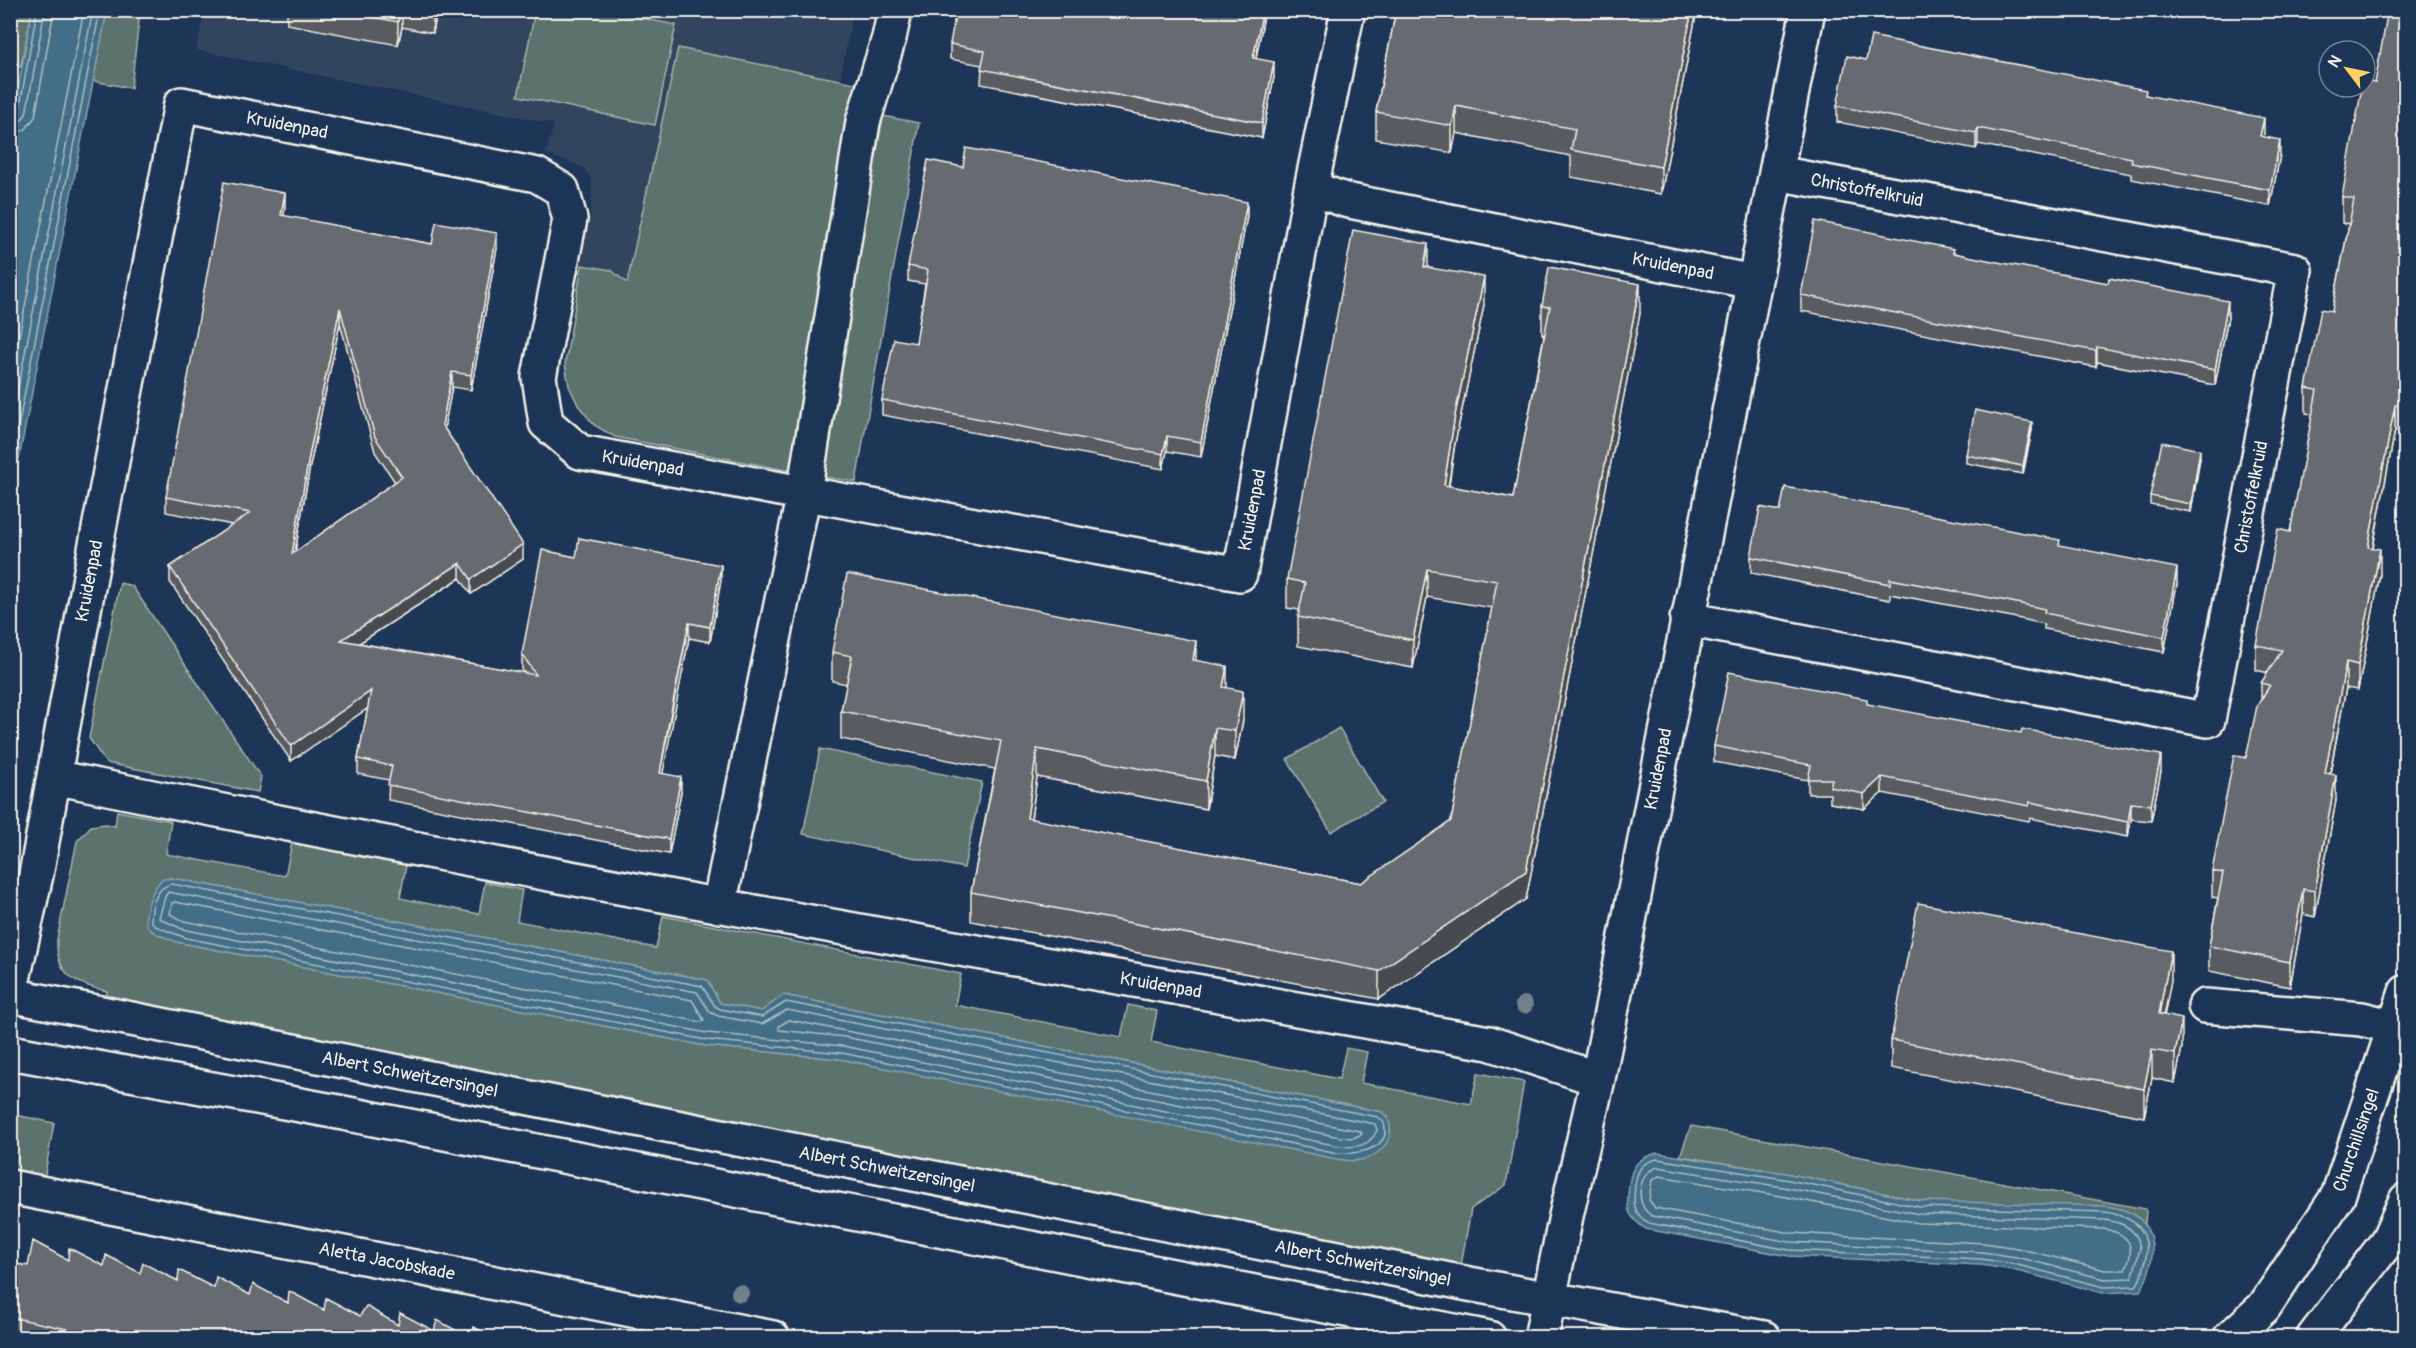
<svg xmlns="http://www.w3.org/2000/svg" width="2416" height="1348" font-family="Pangolin,sans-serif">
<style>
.built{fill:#33455f}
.green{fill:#5b726d;stroke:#a8b2aa;stroke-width:1.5;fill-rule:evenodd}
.water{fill:#426e87;stroke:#89a2ae;stroke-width:1.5}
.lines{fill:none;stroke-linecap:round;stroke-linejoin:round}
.shore{stroke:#adbdc1;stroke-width:1.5}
.minor-casing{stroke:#f4f1e8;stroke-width:38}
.minor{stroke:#1d3557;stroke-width:33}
.tree{fill:#72808c}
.wall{fill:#585c61;stroke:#f4f1e8;stroke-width:1.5;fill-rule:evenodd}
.shaded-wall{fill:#474b4f;stroke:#f4f1e8;stroke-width:1.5}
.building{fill:#666b71;stroke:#f4f1e8;stroke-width:1.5;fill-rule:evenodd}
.labels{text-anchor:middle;stroke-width:5;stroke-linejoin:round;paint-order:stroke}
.street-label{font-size:18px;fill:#f4f1e8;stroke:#1d3557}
</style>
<rect width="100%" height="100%" fill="#1d3557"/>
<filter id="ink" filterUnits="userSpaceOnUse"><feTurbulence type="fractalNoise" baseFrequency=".0167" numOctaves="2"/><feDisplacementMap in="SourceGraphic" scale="12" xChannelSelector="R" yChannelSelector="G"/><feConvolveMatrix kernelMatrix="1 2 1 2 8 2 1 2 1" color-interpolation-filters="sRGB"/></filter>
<g filter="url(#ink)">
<path class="built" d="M 205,11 L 853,11 L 840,80 L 860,84 L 801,401 L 791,471 L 615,437 L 594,425 L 578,405 L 569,386 L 565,364 L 591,207 L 592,181 L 583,167 L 546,154 L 554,124 L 196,50 Z"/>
<path class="green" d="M 11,11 L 32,11 L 21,67 L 11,67 Z
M 107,11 L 140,11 L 131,88 L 93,81 Z
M 535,11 L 605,11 L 676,25 L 655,125 L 518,96 Z
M 678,48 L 860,84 L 801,401 L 791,471 L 615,437 L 594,425 L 578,405 L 569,386 L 565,364 L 582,265 L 611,270 L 627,283 Z
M 883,116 L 919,123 L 856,482 L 818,476 Z
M 120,583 L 132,586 L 261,777 L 258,792 L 106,763 L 89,738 Z
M 1339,728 L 1383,802 L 1331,832 L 1287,759 Z
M 820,749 L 982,782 L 964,868 L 803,834 Z
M 117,811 L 171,821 L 166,854 L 285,876 L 293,838 L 407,860 L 400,898 L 479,914 L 485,882 L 522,890 L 517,921 L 656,948 L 663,916 L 961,974 L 955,1005 L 1121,1037 L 1128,1005 L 1157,1011 L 1151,1042 L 1339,1079 L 1346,1048 L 1367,1052 L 1361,1083 L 1471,1104 L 1478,1073 L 1524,1082 L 1506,1185 L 1471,1209 L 1461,1265 L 105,1004 L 107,991 C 77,985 55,975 57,939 L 77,841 L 91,826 L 106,824 L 115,826 ZM 171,878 L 707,980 L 720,1003 L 762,1011 L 783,995 L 1382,1112 L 1388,1117 L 1355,1161 L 840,1059 L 706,1046 L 177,942 L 152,931 L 161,880 Z
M 11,1114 L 54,1123 L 44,1179 L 11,1172 Z
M 1691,1126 L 2146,1209 L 2145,1225 L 2135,1215 L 1921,1201 L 1785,1173 L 1680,1156 Z"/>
<path class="water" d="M 32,11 L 107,11 L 11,499 L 11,127 Z
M 171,878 L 707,980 L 720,1003 L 762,1011 L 783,995 L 1382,1112 C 1398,1127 1389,1149 1370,1157 C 1359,1162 1349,1161 1337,1159 L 840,1059 L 706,1046 L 177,942 C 155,933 140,932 148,905 C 151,895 154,888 161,880 Z
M 1657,1153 L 1785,1173 L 1921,1201 L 2105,1206 C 2112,1207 2119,1208 2124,1210 C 2160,1222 2157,1265 2140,1291 L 2103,1293 L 2013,1270 L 1981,1265 L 1789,1256 L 1646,1229 C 1626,1216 1626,1208 1629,1185 C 1631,1166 1638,1158 1657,1153 Z"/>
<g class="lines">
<path class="shore" d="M 10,117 L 16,116 L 19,111 L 37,10
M 10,124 L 20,122 L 26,114 L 45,10
M 10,133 L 25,130 L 35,117 L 54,10
M 10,382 L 84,10
M 10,429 L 93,10
M 10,468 L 100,10
M 172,884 L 702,986 L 715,1006 L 720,1009 L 762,1017 L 786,1002 L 1378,1117 L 1383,1121 C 1395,1149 1356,1155 1338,1153 L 842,1053 L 706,1040 L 186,938 L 155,926 L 151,921 C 151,907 156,886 172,884 Z
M 168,892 L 697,992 L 710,1012 L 718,1016 L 762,1024 L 787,1010 L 1375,1124 L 1377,1130 C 1370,1147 1355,1148 1339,1146 L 843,1046 L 707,1033 L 182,929 L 159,918 L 165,897 Z
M 175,902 L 692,1000 L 704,1020 L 701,1022 L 184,921 L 170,914 L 172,903 Z
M 789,1020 L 1360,1131 L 1362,1134 L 1353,1138 L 1340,1137 L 845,1037 L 779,1030 L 779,1026 Z
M 1657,1159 L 1784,1179 L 1920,1207 L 2105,1212 C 2135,1217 2152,1230 2145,1263 C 2143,1272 2141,1279 2136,1286 L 2104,1287 L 2014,1264 L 1981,1259 L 1789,1250 L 1649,1223 C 1633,1214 1633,1204 1635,1186 C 1637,1170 1641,1163 1657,1159 Z
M 1658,1167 L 1783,1187 L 1919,1214 L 2104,1220 C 2119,1222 2130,1225 2138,1239 L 2140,1249 L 2132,1278 L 2105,1279 L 2016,1257 L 1982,1252 L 1790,1242 L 1652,1216 C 1634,1206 1637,1172 1658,1167 Z
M 1659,1176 L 1781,1196 L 1918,1223 L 2103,1229 C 2129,1233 2137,1246 2125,1270 L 2105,1270 L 2017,1248 L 1984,1243 L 1791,1233 L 1655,1208 L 1649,1200 L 1652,1180 Z"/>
<g class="minor-casing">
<path id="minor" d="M 1311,188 L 1345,200 L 1753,282
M 1687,619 L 2208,720 L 2295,270 L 1777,173
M 54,777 C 530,875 1010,958 1489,1043 L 1598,1079
M 719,906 L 804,493 L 863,122 L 889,38 L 895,10
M 10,993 L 36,875 L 93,560 L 181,104 L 537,175 L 562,190 L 570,219 L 539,377 L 546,423 L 580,452 L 1240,574 L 1311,188 L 1348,10
M 10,995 L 1469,1284 L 1764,1338
M 2205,1006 L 2362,1019 L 2394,1027
M 10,1052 L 333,1111 L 1489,1338
M 10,1187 L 773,1338
M 1541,1338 L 1566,1216 L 1598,1079 L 1808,10
M 2230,1338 L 2264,1307 L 2338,1196 L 2406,992
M 2313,1338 L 2387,1242 L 2406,1200"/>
</g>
<use href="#minor" class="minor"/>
</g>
<g class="tree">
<circle cx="1524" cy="1005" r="9"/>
<circle cx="740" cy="1293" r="9"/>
</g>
<path class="wall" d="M 287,10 L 437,10 L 433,33 L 402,27 L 398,45 L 287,24 Z
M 1265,10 L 1256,58 L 1274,77 L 1262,138 L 981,84 L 982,65 L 950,59 L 950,44 Z
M 1396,10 L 1697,10 L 1661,194 L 1571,177 L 1571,156 L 1456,133 L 1452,153 L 1376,139 L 1376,112 Z
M 2406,14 L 2406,432 L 2395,430 L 2373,548 L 2380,574 L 2358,690 L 2346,688 L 2330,774 L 2336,800 L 2315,917 L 2303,914 L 2290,987 L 2209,971 L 2209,946 L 2218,898 L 2212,897 L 2212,871 L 2246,758 L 2261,699 L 2261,683 L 2268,673 L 2256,670 L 2256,645 L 2290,532 L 2313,415 L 2306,413 L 2306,388 L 2332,311 L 2349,224 L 2342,223 L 2342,197 Z
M 1866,60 L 2146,95 L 2264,134 L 2263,136 L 2280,155 L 2270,206 L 2131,179 L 2131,174 L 1978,144 L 1976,149 L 1837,122 L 1837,106 Z
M 963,167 L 1247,216 L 1201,457 L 1167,451 L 1163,469 L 882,415 L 882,400 L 916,343 L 925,284 L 908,281 L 908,266 Z
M 285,208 L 283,216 L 432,244 L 497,248 L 471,390 L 452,387 L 444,428 L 523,559 L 471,594 L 460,578 L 359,643 L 524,673 L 522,669 L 522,654 L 576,557 L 721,580 L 710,642 L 689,638 L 662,773 L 681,792 L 669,854 L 388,800 L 389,780 L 358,774 L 358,759 L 368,708 L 291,761 L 170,582 L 170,567 L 232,525 L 166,512 L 166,497 ZM 340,323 L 375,452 L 395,482 L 295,552 L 310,466 Z
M 1954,253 L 2228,317 L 2215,385 L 2097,362 L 2096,367 L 1801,311 L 1801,295 Z
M 1428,267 L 1484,305 L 1455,443 L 1449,486 L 1513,498 L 1544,335 L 1542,334 L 1542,306 L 1640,313 L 1526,899 L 1379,999 L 971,921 L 971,892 L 995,769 L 841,739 L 841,711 L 847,684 L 832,681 L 832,652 L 1196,661 L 1227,688 L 1243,720 L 1235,760 L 1215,756 L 1206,809 L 1037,777 L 1031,819 L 1361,883 L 1451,821 L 1492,608 L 1427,597 L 1413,668 L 1298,646 L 1298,617 L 1300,610 L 1287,608 L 1287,579 Z
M 2032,430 L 2023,474 L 1966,463 L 1966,455 Z
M 2200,458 L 2191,512 L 2150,504 L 2150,496 Z
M 1780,511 L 2060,546 L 2177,584 L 2164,652 L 2044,629 L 2044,624 L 2007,616 L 1890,594 L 1890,600 L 1751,573 L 1751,557 Z
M 1867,704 L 2161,771 L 2151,821 L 2131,819 L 2128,837 L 2030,818 L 2029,821 L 1882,793 L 1864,809 L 1830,803 L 1830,794 L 1808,794 L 1808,780 L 1714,762 L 1714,746 Z
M 2171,980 L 2164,1015 L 2182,1047 L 2175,1083 L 2152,1078 L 2144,1117 L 1891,1068 L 1891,1040 Z
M 68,1260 L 140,1273 L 360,1316 L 398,1325 L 470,1338 L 38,1338 L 10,1332 L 10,1263 L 28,1266 Z"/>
<path class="shaded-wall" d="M 401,10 L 402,10 L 402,27 L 398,45 L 398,22 Z
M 433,10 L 437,10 L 433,33 Z
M 1263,10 L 1265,10 L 1253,73 L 1253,58 Z
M 1692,10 L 1697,10 L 1661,194 L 1661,167 Z
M 1274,62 L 1274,77 L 1262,138 L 1262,123 Z
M 1456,106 L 1456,133 L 1452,153 L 1452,126 Z
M 2264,118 L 2264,134 L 2260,151 L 2260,136 Z
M 1978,128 L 1978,144 L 1976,149 L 1976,133 Z
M 2280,140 L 2280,155 L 2270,206 L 2270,190 Z
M 285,193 L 285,208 L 281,230 L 281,215 Z
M 1247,202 L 1247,216 L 1201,457 L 1201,442 Z
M 497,233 L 497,248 L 471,390 L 471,375 Z
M 1428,244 L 1428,273 L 1424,267 Z
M 1484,277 L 1484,305 L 1455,443 L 1444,513 L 1444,485 L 1455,415 Z
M 1640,284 L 1640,313 L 1526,899 L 1379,999 L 1379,971 L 1526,871 Z
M 2228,301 L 2228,317 L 2215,385 L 2215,370 Z
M 340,308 L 340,323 L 310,466 L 292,569 L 292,554 L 310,451 Z
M 2097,347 L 2097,362 L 2096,367 L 2096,351 Z
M 452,372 L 452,387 L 442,440 L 442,425 Z
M 2395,405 L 2395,430 L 2368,572 L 2368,547 Z
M 2032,422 L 2032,430 L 2023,474 L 2023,466 Z
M 1167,436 L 1167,451 L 1163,469 L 1163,454 Z
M 2200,450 L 2200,458 L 2191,512 L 2191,504 Z
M 523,544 L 523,559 L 471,594 L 471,579 Z
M 2380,549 L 2380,574 L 2358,690 L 2358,665 Z
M 460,563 L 460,578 L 341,655 L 341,640 Z
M 721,565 L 721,580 L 710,642 L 710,627 Z
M 2177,568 L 2177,584 L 2164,652 L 2164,637 Z
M 1427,569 L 1427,597 L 1413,668 L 1413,640 Z
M 689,623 L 689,638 L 660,788 L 660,773 Z
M 1196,641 L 1196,670 L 1193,660 Z
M 2346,662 L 2346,688 L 2325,798 L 2325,773 Z
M 1227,666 L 1227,695 L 1223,687 Z
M 371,691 L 371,706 L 291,761 L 291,746 Z
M 1243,691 L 1243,720 L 1235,760 L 1235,731 Z
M 1215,728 L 1215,756 L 1206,809 L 1206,781 Z
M 1037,749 L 1037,777 L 1027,846 L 1027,818 Z
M 2161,755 L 2161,771 L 2151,821 L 2151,805 Z
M 2336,775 L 2336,800 L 2315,917 L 2315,891 Z
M 681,777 L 681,792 L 669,854 L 669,839 Z
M 1882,777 L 1882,793 L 1864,809 L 1864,794 Z
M 2131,803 L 2131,819 L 2128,837 L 2128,822 Z
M 2303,889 L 2303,914 L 2290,987 L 2290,962 Z
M 2171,951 L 2171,980 L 2159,1043 L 2159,1014 Z
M 2182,1019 L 2182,1047 L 2175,1083 L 2175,1054 Z
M 2152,1050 L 2152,1078 L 2144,1117 L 2144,1089 Z"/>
<path class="building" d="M 334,10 L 401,10 L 398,22 Z
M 956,10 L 1263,10 L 1253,58 L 1274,62 L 1262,123 L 981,69 L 985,51 L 950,44 Z
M 1396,10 L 1692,10 L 1661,167 L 1571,150 L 1575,129 L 1456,106 L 1452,126 L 1376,112 Z
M 2388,10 L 2406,14 L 2406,407 L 2395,405 L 2368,547 L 2380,549 L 2358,665 L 2346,662 L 2325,773 L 2336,775 L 2315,891 L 2303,889 L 2290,962 L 2209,946 L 2223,873 L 2212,871 L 2234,755 L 2246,758 L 2257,706 L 2270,685 L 2261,683 L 2282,650 L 2256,645 L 2278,529 L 2290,532 L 2317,390 L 2306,388 L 2321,309 L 2332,311 L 2354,199 L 2342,197 L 2362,87 L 2365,87 L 2365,81 L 2375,83 Z
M 1871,36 L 2146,90 L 2145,95 L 2264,118 L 2260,136 L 2280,140 L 2270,190 L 2131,163 L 2132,158 L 1978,128 L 1976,133 L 1837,106 L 1847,56 L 1866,60 Z
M 966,148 L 1247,202 L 1201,442 L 1167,436 L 1163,454 L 882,400 L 894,339 L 916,343 L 928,270 L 908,266 L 928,160 L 963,167 Z
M 224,182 L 285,193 L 281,215 L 432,244 L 436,222 L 497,233 L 471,375 L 452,372 L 442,425 L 523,544 L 471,579 L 460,563 L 341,640 L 536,675 L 522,654 L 542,550 L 576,557 L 579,538 L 721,565 L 710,627 L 689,623 L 668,727 L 660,773 L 681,777 L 669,839 L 388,785 L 392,766 L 358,759 L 371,691 L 291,746 L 170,567 L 250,513 L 166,497 ZM 340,308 L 375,437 L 402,477 L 292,554 L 310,451 Z
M 1815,221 L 1954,249 L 1953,253 L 1992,261 L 2108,283 L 2109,278 L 2228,301 L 2215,370 L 2097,347 L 2096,351 L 1801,295 Z
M 1353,230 L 1428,244 L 1424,267 L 1484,277 L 1455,415 L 1444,485 L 1513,498 L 1550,307 L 1542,306 L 1549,267 L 1640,284 L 1526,871 L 1379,971 L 971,892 L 1001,741 L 841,711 L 852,656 L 832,652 L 847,574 L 1196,641 L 1193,660 L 1227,666 L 1223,687 L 1243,691 L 1235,731 L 1215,728 L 1206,781 L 1037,749 L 1027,818 L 1361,883 L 1451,821 L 1497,581 L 1427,569 L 1413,640 L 1298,617 L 1305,583 L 1287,579 Z
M 1975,410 L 2032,422 L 2023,466 L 1966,455 Z
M 2162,442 L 2200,450 L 2191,504 L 2150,496 Z
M 1785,487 L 2060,540 L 2059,545 L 2177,568 L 2164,637 L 2044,613 L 2045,609 L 2007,601 L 1890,579 L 1890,584 L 1751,557 L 1760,507 L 1780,511 Z
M 1729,672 L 1867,699 L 1867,704 L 1978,725 L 2021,733 L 2022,729 L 2161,755 L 2151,805 L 2131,803 L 2128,822 L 2030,802 L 2029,806 L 1882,777 L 1864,794 L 1830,787 L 1832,779 L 1808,779 L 1811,765 L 1714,746 Z
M 1918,903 L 2171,951 L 2159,1014 L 2182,1019 L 2175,1054 L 2152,1050 L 2144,1089 L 1891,1040 Z
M 33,1241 L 68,1260 L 69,1248 L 104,1266 L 106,1255 L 140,1273 L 143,1263 L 178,1281 L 179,1270 L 214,1288 L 216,1277 L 250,1295 L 253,1284 L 288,1303 L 289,1291 L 324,1310 L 326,1298 L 360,1316 L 366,1306 L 398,1325 L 400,1313 L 434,1331 L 437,1320 L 470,1338 L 71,1338 L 72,1330 L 10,1317 L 10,1263 L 28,1266 Z
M 474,1327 L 493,1338 L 472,1338 Z"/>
</g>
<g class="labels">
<g class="street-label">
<text transform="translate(287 125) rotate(11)" y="6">Kruidenpad</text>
<text transform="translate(1867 190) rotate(11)" y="6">Christoffelkruid</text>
<text transform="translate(1673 266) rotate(11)" y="6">Kruidenpad</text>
<text transform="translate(643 463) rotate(10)" y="6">Kruidenpad</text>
<text transform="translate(2251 497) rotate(-79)" y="6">Christoffelkruid</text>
<text transform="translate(1252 510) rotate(-79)" y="6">Kruidenpad</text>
<text transform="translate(89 581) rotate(-79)" y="6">Kruidenpad</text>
<text transform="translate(1658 769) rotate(-79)" y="6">Kruidenpad</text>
<text transform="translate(1161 985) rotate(10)" y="6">Kruidenpad</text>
<text transform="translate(410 1074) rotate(11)" y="6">Albert Schweitzersingel</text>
<text transform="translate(2356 1140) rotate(-71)" y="6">Churchillsingel</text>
<text transform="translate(887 1169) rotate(11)" y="6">Albert Schweitzersingel</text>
<text transform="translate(387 1261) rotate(11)" y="6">Aletta Jacobskade</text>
<text transform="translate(1363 1263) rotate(11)" y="6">Albert Schweitzersingel</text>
</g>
</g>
<rect width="2416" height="1348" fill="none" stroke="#1d3557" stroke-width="36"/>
<rect x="18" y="18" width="2380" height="1312" fill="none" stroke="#f4f1e8" stroke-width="2" filter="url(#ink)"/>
<g transform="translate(2347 69) rotate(302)"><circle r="28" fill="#1d3557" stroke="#738091" stroke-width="1.5"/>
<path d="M0-4.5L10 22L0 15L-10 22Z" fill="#ffd166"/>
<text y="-9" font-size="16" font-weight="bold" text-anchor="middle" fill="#f4f1e8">N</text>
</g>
</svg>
